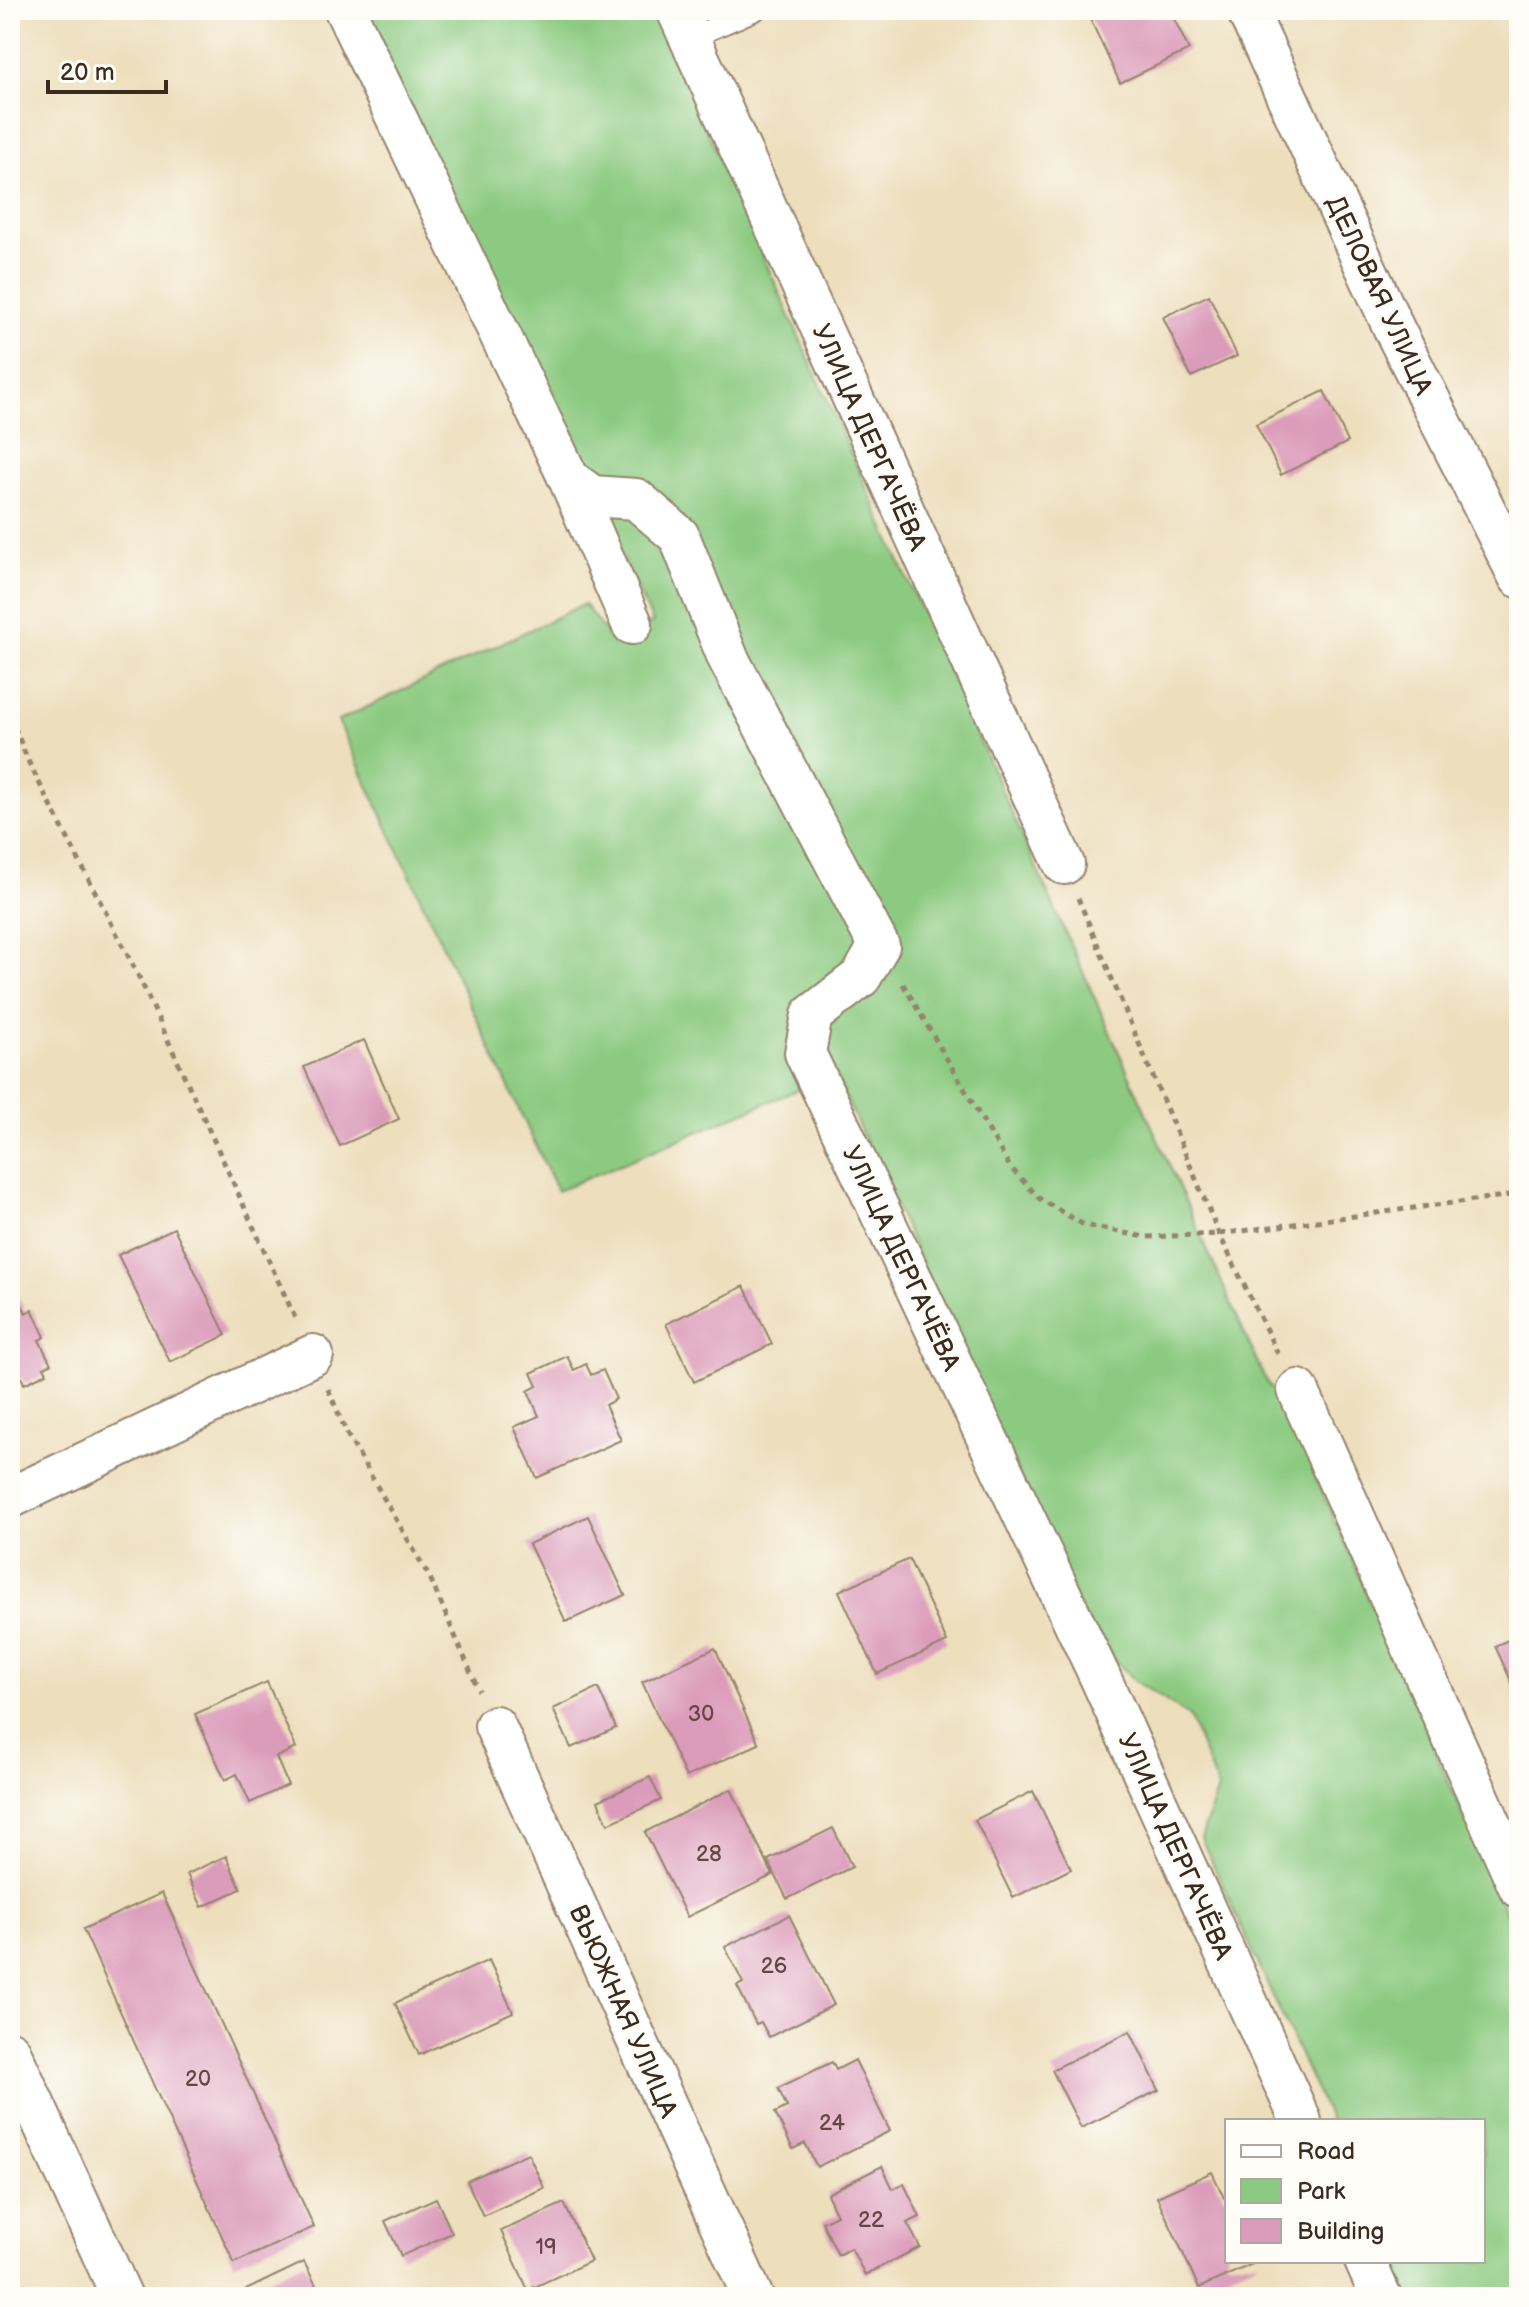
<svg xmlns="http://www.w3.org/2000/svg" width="1529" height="2307" font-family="'Balsamiq Sans',sans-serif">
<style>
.green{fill:#8cca81;stroke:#647a50;stroke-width:2}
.building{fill:#db9bba}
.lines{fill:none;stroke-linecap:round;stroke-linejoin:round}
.lane-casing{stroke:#94846d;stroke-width:24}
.street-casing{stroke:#94846d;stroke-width:44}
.path{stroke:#94846d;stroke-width:5;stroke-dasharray:6 6;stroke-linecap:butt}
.lane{stroke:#fff;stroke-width:20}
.street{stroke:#fff;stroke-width:40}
.labels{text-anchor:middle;stroke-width:7;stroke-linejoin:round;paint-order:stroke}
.number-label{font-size:22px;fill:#634645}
.street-label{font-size:26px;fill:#3b2a1e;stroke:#fdfcf7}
</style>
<rect width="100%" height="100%" fill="#fdfcf7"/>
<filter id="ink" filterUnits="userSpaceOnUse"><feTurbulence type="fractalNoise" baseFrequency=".0125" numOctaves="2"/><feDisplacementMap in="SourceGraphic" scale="16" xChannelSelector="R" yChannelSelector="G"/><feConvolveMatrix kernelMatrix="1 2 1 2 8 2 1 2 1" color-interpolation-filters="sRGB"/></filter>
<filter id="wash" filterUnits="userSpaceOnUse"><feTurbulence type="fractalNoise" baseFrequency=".006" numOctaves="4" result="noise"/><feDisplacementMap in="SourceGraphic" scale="32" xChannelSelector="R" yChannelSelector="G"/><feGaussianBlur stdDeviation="1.8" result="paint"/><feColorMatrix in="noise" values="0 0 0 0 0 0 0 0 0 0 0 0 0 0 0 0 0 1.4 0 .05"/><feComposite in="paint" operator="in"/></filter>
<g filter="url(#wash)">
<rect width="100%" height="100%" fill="#eddebc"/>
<path class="green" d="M 362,10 L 653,10 L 1264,1377 L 1295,1429 L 1519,1943 L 1519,2297 L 1410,2297 L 1393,2261 L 1483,2261 L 1483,2121 L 1330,2121 L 1201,1838 L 1218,1789 L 1189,1716 L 1131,1678 L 1088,1627 L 835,1074 L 557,1191 L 338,721 L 584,604 L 614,644 L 653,622 Z"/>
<g id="blocks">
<path class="building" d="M 1086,10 L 1170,10 L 1189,50 L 1120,83 Z
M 1209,295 L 1237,356 L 1191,377 L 1163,317 Z
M 1324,391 L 1348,442 L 1281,475 L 1256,424 Z
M 364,1040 L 399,1119 L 340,1146 L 304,1067 Z
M 174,1228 L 226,1335 L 170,1362 L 118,1255 Z
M 744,1286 L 772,1344 L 694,1382 L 666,1324 Z
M 15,1291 L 26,1313 L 32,1309 L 45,1337 L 39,1340 L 51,1364 L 44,1367 L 47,1373 L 24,1384 L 22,1378 L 10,1384 L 10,1293 Z
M 567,1356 L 574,1370 L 586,1364 L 591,1375 L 603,1370 L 616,1399 L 605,1405 L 621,1440 L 537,1478 L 514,1427 L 539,1416 L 528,1391 L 537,1386 L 531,1373 Z
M 588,1516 L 625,1595 L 566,1622 L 529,1544 Z
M 909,1559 L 947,1642 L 877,1674 L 839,1591 Z
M 1519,1635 L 1519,1698 L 1495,1646 Z
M 715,1648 L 759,1744 L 686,1777 L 642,1682 Z
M 267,1682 L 296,1748 L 276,1757 L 288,1785 L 250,1803 L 237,1774 L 225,1780 L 195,1714 Z
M 598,1688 L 616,1728 L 571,1748 L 553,1709 Z
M 650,1777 L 661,1800 L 608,1824 L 598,1801 Z
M 731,1789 L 773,1875 L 687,1917 L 645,1832 Z
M 1033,1791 L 1071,1869 L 1013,1898 L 975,1820 Z
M 833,1828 L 852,1867 L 787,1899 L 768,1860 Z
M 226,1856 L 241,1889 L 202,1907 L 187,1874 Z
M 162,1893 L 314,2227 L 234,2263 L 83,1929 Z
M 789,1915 L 834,2005 L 769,2037 L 761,2022 L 756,2024 L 737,1986 L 743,1983 L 725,1947 Z
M 489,1960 L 513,2012 L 419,2055 L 395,2003 Z
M 1130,2031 L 1159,2090 L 1081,2128 L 1052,2070 Z
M 855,2060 L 890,2131 L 817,2167 L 805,2143 L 793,2149 L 775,2113 L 787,2107 L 778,2088 L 832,2062 L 836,2070 Z
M 528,2153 L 544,2188 L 483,2216 L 467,2181 Z
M 882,2166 L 893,2189 L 904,2184 L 920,2217 L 907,2223 L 920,2247 L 865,2275 L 851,2248 L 838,2255 L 822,2222 L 837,2215 L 827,2194 Z
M 1212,2172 L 1224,2198 L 1227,2197 L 1227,2261 L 1259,2261 L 1199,2288 L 1157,2197 Z
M 436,2198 L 452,2233 L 401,2256 L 385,2221 Z
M 564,2203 L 591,2261 L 528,2290 L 501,2231 Z
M 304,2262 L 322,2297 L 249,2297 L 246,2290 Z"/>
</g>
</g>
<g filter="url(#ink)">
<use href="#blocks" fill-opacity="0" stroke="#94846d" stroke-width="2"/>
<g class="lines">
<g class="lane-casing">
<path id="lane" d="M 690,38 L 755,10"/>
</g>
<g class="street-casing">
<path id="street" d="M 345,10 L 569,479 L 632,624
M 677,10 L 1064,864
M 1247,10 L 1395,331 L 1519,577
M 569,479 L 592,496 L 636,499 L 679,536 L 728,658 L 879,946 L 861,977 L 812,1015 L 805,1053 L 1100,1677 L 1301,2121
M 1298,1390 L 1519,1887
M 10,1498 L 313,1355
M 495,1726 L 753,2297
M 10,2051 L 122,2297
M 1365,2261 L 1381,2297"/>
</g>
<path class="path" d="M 10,716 L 29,763 L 140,979 L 297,1322
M 1078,898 L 1219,1234 L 1280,1358
M 903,984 L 1010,1167 L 1040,1199 L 1084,1225 L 1145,1237 L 1219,1234 L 1519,1194
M 328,1389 L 348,1436 L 430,1578 L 479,1691"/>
<use href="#lane" class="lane"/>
<use href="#street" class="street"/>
</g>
</g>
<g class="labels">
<g class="number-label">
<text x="701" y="1721">30</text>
<text x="709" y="1861">28</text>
<text x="774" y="1973">26</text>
<text x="198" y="2086">20</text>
<text x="832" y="2130">24</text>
<text x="871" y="2227">22</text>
<text x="546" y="2254">19</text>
</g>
<g class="street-label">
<text transform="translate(1380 295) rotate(65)" y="9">ДЕЛОВАЯ УЛИЦА</text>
<text transform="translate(870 437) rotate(66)" y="9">УЛИЦА ДЕРГАЧЁВА</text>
<text transform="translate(902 1258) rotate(65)" y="9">УЛИЦА ДЕРГАЧЁВА</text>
<text transform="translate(1176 1846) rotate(66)" y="9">УЛИЦА ДЕРГАЧЁВА</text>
<text transform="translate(624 2011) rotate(66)" y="9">ВЬЮЖНАЯ УЛИЦА</text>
</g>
</g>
<rect width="1529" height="2307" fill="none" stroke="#fdfcf7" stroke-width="40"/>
<rect x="1225" y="2119" width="260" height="144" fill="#fdfcf7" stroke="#afa8a0" stroke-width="2"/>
<rect x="1241" y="2145" width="40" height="12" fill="#ffffff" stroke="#afa8a0" stroke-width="2"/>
<text x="1297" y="2159" font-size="24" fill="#3b2a1e">Road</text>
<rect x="1241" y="2179" width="40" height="24" fill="#8cca81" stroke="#afa8a0" stroke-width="2"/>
<text x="1297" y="2199" font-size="24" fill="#3b2a1e">Park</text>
<rect x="1241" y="2219" width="40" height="24" fill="#db9bba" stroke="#afa8a0" stroke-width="2"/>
<text x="1297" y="2239" font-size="24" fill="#3b2a1e">Building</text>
<path d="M48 80v12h118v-12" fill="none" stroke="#3b2a1e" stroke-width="4"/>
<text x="60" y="80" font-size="24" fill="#3b2a1e" stroke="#fdfcf7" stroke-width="6" paint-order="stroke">20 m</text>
</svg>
